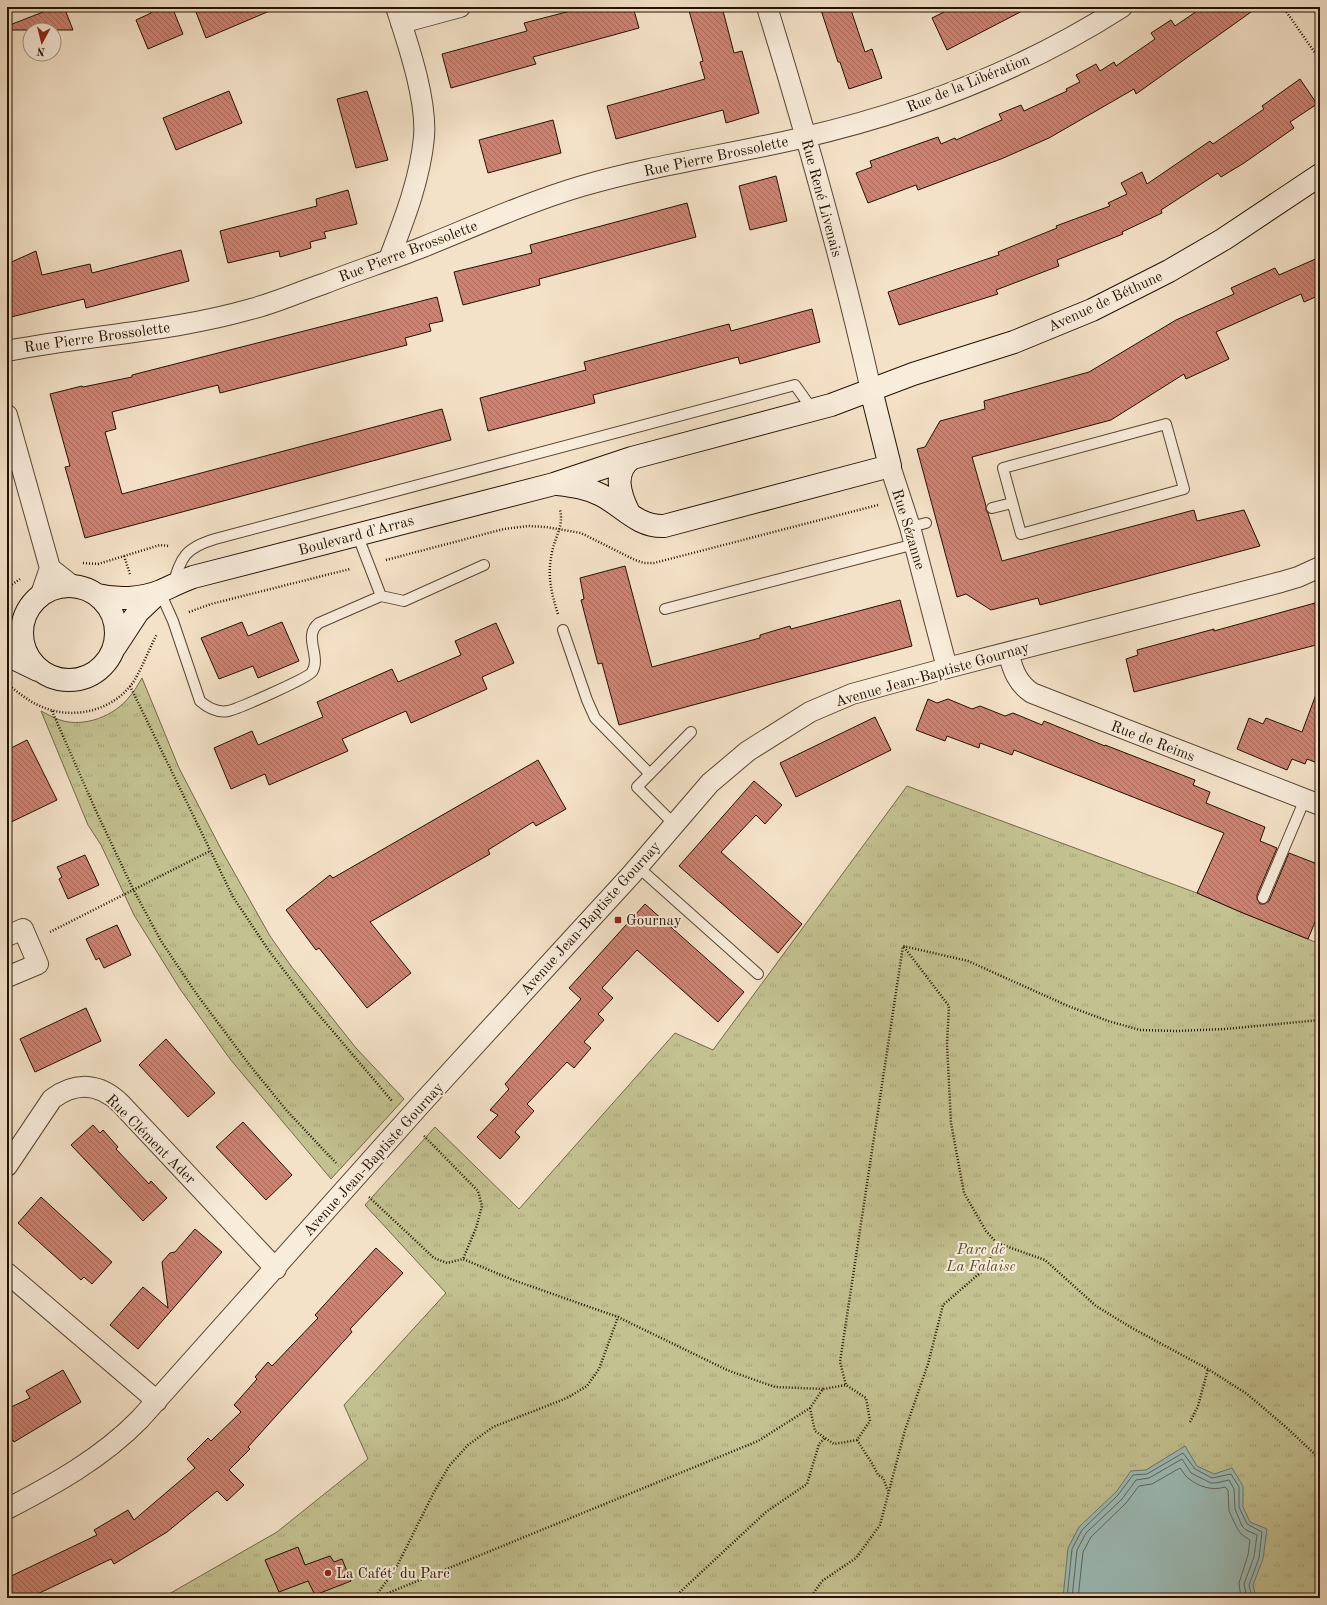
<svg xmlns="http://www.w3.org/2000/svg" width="1327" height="1605" font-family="'Old Standard TT',serif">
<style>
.park{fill:url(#park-tufts);stroke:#736948}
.water{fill:#9cbdb9;stroke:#6c786f}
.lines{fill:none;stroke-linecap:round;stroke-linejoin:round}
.shore{stroke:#60675c;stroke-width:1}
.building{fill:url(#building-back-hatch);stroke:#231100}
.lane-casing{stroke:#574532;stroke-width:12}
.street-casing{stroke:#574532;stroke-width:22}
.secondary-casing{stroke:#231100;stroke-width:24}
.path{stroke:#231100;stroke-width:2.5;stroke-dasharray:1 2;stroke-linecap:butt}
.lane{stroke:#f8ecdb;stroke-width:10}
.street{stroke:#f8ecdb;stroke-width:20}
.secondary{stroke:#f8ecdb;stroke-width:22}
.poi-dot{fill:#8f2418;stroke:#f8ecdb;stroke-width:1.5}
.labels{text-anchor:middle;stroke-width:4;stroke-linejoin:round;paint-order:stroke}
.street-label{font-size:15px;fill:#231100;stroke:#f8ecdb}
.poi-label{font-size:15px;fill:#231100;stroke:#f8ecdb;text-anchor:start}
.park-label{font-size:15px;font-style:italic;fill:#5b4f32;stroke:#f8ecdb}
</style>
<defs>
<pattern id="park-tufts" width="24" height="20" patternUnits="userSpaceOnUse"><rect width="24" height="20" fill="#c3c190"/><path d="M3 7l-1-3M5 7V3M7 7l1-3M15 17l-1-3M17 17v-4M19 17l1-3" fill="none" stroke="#a7a57a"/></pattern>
<pattern id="building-back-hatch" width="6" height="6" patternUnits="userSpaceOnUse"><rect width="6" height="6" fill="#ce8272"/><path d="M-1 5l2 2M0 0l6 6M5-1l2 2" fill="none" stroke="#a7695b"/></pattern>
</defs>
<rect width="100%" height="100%" fill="#f4e2c8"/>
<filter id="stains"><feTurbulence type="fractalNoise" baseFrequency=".005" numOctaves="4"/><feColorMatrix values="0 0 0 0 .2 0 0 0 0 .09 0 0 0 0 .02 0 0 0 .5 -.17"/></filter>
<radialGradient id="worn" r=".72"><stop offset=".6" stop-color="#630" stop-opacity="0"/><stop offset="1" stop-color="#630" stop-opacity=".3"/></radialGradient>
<path class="park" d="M 142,678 L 179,768 L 222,851 L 270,936 L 291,966 L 356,1048 L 404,1099 L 331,1179 L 230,1059 L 180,989 L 134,915 L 101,845 L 88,825 L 41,711 C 47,714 54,718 60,720 C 84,728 115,716 130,696 C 135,691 138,684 142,678 Z
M 907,786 L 1197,893 L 1238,911 L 1320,944 L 1320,1598 L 162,1598 L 277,1532 L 368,1459 L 344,1405 L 446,1293 L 365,1205 L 435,1127 L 519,1209 L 675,1033 L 713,1050 Z"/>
<path class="water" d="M 1185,1446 L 1197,1466 L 1214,1474 L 1232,1468 L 1243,1486 L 1243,1507 L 1250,1522 L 1267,1529 L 1263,1559 L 1253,1585 L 1256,1598 L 1063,1598 L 1068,1548 L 1079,1527 L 1116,1492 L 1131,1471 L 1146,1470 Z"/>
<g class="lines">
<path class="shore" d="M 1067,1598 L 1072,1549 L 1082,1530 L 1118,1495 L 1133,1475 L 1147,1474 L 1183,1453 L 1195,1469 L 1212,1478 L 1231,1474 L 1239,1487 L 1239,1507 L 1247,1524 L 1262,1532 L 1259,1558 L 1249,1585 L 1252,1598
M 1072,1598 L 1077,1550 L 1086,1533 L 1122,1499 L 1136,1480 L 1149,1478 L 1182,1459 L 1191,1473 L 1211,1483 L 1216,1483 L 1229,1480 L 1234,1489 L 1235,1509 L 1242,1526 L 1246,1530 L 1257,1535 L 1254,1557 L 1244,1584 L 1247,1598
M 1078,1598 L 1083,1552 L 1091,1537 L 1126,1503 L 1139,1486 L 1152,1484 L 1180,1468 C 1183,1471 1184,1475 1188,1478 C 1199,1487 1212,1491 1225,1487 L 1228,1490 L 1229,1511 L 1237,1528 L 1241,1534 L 1250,1540 L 1248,1555 L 1239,1583 L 1241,1598"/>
</g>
<path class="building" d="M 56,7 L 64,7 L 73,30 L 7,30 L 7,26 Z
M 148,7 L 172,7 L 183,34 L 148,49 L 136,20 L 151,13 Z
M 207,7 L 279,7 L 206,38 L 196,12 Z
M 586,7 L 633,7 L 639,28 L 533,57 L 536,64 L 451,88 L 442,54 L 527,31 L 524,23 Z
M 688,7 L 722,7 L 734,53 L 742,51 L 759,113 L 726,123 L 723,110 L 616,139 L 607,106 L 705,79 L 700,62 L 703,61 Z
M 820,7 L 850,7 L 865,52 L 872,49 L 882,78 L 849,89 L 840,62 L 838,62 Z
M 954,7 L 1030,7 L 947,50 L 932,18 Z
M 1203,7 L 1258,7 L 1136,94 L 1134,89 L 1049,138 L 1001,159 L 918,190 L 916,185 L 868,203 L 856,173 L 872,167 L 870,161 L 938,137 L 941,144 L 955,138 L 956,140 L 1002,120 L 999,114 L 1021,105 L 1024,111 L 1067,91 L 1066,89 L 1080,82 L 1076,75 L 1096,64 L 1100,71 L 1114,62 L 1116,66 L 1155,39 L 1151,33 L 1171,20 L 1175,26 Z
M 1300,79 L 1317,104 L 1290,122 L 1294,128 L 1244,163 L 1221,177 L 1218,173 L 1161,210 L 1162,213 L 1122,232 L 1123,234 L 1057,260 L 1059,266 L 996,290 L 998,294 L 899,325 L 888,292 L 999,255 L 998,252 L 1057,228 L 1056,226 L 1110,206 L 1108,203 L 1127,194 L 1121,183 L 1142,172 L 1147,184 L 1210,141 L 1213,144 L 1264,109 L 1262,106 Z
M 229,91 L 242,123 L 176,150 L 163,118 Z
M 367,91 L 388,160 L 356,168 L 337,99 Z
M 553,120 L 561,153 L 488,173 L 479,140 Z
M 776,176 L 787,221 L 750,230 L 739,186 Z
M 348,190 L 357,224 L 324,232 L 326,238 L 310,242 L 311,248 L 280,257 L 279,251 L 228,263 L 220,231 L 317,206 L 316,199 Z
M 687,203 L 696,237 L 539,279 L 540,285 L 463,305 L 454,272 L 532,253 L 530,245 Z
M 181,250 L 189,281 L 86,308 L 84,299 L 7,318 L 7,264 L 36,251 L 42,275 L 90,264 L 92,273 Z
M 1320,257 L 1320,295 L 1304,302 L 1301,294 L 1216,332 L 1229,359 L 1186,379 L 1184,374 L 1111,420 L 972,457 L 986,506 L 986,510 L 988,513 L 1002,561 L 1194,510 L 1197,521 L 1244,510 L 1260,546 L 1040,605 L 1038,598 L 991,610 L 966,594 L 957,597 L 917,449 L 925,447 L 940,421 L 985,409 L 984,401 L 1089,372 L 1176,320 L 1234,294 L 1231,288 L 1275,268 L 1279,275 Z
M 437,297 L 443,321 L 429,324 L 431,331 L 405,338 L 407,345 L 220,393 L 218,385 L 112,412 L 116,429 L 105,432 L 122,494 L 442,409 L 451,440 L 85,538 L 65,467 L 70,466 L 50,394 L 82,386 L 83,387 L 132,377 L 132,375 Z
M 812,309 L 820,342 L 740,364 L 738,357 L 593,395 L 595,403 L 488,431 L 480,398 L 586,370 L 584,362 L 729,324 L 731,331 Z
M 625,566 L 652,667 L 760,638 L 760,635 L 790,626 L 791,629 L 900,600 L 912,646 L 619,725 L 602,663 L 598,664 L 581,600 L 584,599 L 580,578 Z
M 1315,603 L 1316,609 L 1320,608 L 1320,644 L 1134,692 L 1126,659 L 1138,655 L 1137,650 L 1214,629 L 1214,631 Z
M 242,622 L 248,636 L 282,622 L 299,661 L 258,678 L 253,666 L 219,679 L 201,638 Z
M 496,623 L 514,663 L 482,677 L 487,689 L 411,723 L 406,711 L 342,739 L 348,751 L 269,785 L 265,774 L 231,789 L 214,748 L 252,731 L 258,745 L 323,717 L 317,702 L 392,669 L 398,682 L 461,655 L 455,641 Z
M 1318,689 L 1320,689 L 1320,764 L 1307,759 L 1305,764 L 1292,759 L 1287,770 L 1237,749 L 1249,718 L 1263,724 L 1266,718 L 1302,732 Z
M 928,699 L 937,703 L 948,699 L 972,709 L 980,706 L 1005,716 L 1013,713 L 1042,725 L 1044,721 L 1105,746 L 1105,745 L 1195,780 L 1193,785 L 1210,792 L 1206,803 L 1265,827 L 1260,841 L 1277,848 L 1257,895 L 1257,899 L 1260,904 L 1264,904 L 1269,901 L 1289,853 L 1320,865 L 1320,910 L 1308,939 L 1243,913 L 1197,893 L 1224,833 L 1014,750 L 1012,755 L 980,743 L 979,748 L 947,736 L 945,741 L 916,730 Z
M 875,717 L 891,750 L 796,797 L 780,763 Z
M 27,740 L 57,800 L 7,824 L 7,750 Z
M 538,760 L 566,809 L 536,826 L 533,822 L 488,850 L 490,854 L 370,922 L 411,973 L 367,1008 L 319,948 L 316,950 L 286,910 L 330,875 L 333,878 Z
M 754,781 L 782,805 L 765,824 L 756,815 L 721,852 L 802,924 L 778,953 L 679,866 Z
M 85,855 L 99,885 L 68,899 L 59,879 L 62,877 L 57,867 Z
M 645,904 L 744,992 L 718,1022 L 637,950 L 602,988 L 613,998 L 598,1014 L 604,1020 L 584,1042 L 591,1048 L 574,1068 L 567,1062 L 527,1104 L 534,1111 L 515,1132 L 520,1137 L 500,1159 L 477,1137 L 498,1115 L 490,1110 L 509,1089 L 505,1084 L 581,999 L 569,988 Z
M 117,925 L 131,955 L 104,968 L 99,958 L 96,960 L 86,939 Z
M 86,1008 L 101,1041 L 35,1072 L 20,1039 Z
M 166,1039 L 215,1093 L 188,1117 L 139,1065 Z
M 243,1122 L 292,1175 L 266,1200 L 216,1147 Z
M 93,1125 L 100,1133 L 103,1130 L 118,1147 L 116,1149 L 149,1184 L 151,1181 L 167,1198 L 143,1221 L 71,1145 Z
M 41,1197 L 112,1262 L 92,1284 L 84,1277 L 81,1280 L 18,1223 Z
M 195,1229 L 222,1252 L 138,1349 L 110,1325 L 143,1287 L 168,1308 L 162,1262 L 170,1253 L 175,1252 Z
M 376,1248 L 403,1273 L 350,1329 L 352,1332 L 248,1447 L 250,1449 L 229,1470 L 244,1485 L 227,1501 L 217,1491 L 167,1532 L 114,1564 L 111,1559 L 29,1598 L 7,1598 L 7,1578 L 97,1535 L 94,1530 L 128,1510 L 134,1520 L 195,1468 L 187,1459 L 208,1438 L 211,1441 L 241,1412 L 234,1405 L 257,1379 L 255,1377 L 268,1362 L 272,1366 L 318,1318 L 315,1315 Z
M 63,1370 L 81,1402 L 14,1442 L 13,1440 L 7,1443 L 7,1409 L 30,1398 L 26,1391 Z
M 298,1547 L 305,1565 L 330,1556 L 334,1562 L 342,1559 L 351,1581 L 315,1595 L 308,1581 L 279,1592 L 265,1560 Z"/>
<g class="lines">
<g class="lane-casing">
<path id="lane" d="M 1166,424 L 1184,489 L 1021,534 L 1003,468 Z
M 992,508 L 1012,503
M 910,527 L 926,523
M 357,534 L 381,596
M 173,585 C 181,557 185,548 215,539 L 795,385 L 812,409
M 160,592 L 173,621 L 200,701 C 208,708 217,713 228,711 C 238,709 308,678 312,672 C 322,656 302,636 319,623 L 381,596 L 404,601 L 484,565
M 665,609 L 915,544
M 563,630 L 587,700 L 595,718 L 650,774
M 674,824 L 637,787 L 691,732
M 638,867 L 758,974
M 1263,898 L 1305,799"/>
</g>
<g class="street-casing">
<path id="street" d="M 767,7 C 806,133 842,261 871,390
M 401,23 L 460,7
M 389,259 C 404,220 420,180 424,137 C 427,99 408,44 396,7
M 7,351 C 88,335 171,332 251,309 C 275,303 299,292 323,284 C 356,271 390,260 423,247 C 475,226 528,202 582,186 C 653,165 729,155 801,138 C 914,112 1024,70 1122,7
M 7,415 L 50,568 L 40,597
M 890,466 L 910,527 L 947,668
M 50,568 L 74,587
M 1008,653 C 1013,670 1017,683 1032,693 L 1320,805
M 7,936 L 23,929 L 38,964 L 7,977
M 7,1166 L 52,1099 C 76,1081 100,1083 121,1104 L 276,1269
M 7,1273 L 157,1401
M 7,1509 C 55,1484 102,1458 140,1419 L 421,1104 L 631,875 L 710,783 L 748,751 L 810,712 L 852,694 L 947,668 L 1281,582 L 1298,577 L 1320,567"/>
</g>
<g class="secondary-casing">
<path id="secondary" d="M 558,484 C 574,486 587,488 601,495 C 623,506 637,527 664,526 L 890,466 L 871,390
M 629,513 C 620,495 612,472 632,458
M22 633a47 47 0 1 1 94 0a47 47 0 1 1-94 0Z
M 97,595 C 117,600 142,599 161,591 C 172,586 182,581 193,577 L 554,484 L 632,458 L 831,405 L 913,374 L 1014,342 L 1092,310 L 1169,271 L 1224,239 L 1320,175
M 115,647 L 138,612 L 159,592
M 7,655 L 38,670"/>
</g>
<path class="path" d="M 1283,7 L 1320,60
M 124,556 L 130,574
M 386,560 L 504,529 L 528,526 L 546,527 L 581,533 L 635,560 L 644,563 L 654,563 L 878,505
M 83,563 L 98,564 L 160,545 L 169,546
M 7,588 L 20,579
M 189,612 L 211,604 L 350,569
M 558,614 C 551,592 547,575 552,552 C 555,537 564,526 560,510
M 7,684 C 18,692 28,701 40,706 C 72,721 114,711 134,681 C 143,666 149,649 157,634
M 130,686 L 233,897 L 267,948 L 308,1002 L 392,1101
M 52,711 L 96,811 L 133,889 L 161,941 L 198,996 L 248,1063 L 287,1111 L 336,1163
M 50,932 L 210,851
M 904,947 L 949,1006 L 947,1044 L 951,1123 L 964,1193 L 986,1231 L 997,1243
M 424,1136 L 478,1191 L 482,1206 L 476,1228 L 463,1259
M 369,1197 L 434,1258 L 447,1263 L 463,1259 L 513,1280 L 618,1317 L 727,1370 L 775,1387 L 823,1389
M 810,1408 L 815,1431 L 834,1444 L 857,1440 L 870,1421 L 866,1398 L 846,1385 L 840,1362 L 903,946 L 968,961 L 1068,1006 L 1108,1021 L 1140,1030 L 1176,1031 L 1225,1029 L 1320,1020
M 1190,1422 L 1198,1406 L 1208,1369
M 857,1440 L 873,1465 L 878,1475 L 883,1478 L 888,1491
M 374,1598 L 395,1570 L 433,1494 L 449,1466 L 468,1445 L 493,1427 L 567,1398 L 587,1386 L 599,1369 L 618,1317
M 376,1598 L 758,1441 L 810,1408 L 823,1389 L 846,1385
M 679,1598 L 679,1593 L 766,1512 L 807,1484 L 819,1444 L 825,1438
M 810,1598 L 822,1581 L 856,1558 L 880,1525 L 905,1430 L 928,1364 L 943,1305 L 987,1267 L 997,1243 L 1045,1260 L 1096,1306 L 1132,1328 L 1208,1369 L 1247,1394 L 1287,1428 L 1320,1459"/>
<use href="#lane" class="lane"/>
<use href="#street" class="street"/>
<use href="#secondary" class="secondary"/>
</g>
<g class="poi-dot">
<rect x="614" y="916" width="8" height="8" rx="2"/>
<circle cx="328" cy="1573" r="4"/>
</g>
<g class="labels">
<g class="street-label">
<text transform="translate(968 83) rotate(-22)" y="5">Rue de la Libération</text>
<text transform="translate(716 156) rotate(-12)" y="5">Rue Pierre Brossolette</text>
<text transform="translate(822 198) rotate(75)" y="5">Rue René Livenais</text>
<text transform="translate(408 251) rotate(-21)" y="5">Rue Pierre Brossolette</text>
<text transform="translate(1105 301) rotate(-25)" y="5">Avenue de Béthune</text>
<text transform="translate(97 337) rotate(-8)" y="5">Rue Pierre Brossolette</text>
<text transform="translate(909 529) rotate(73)" y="5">Rue Sézanne</text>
<text transform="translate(356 535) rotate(-15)" y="5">Boulevard d'Arras</text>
<text transform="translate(932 674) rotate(-16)" y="5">Avenue Jean-Baptiste Gournay</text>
<text transform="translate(1153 741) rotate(21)" y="5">Rue de Reims</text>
<text transform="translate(590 918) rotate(-48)" y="5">Avenue Jean-Baptiste Gournay</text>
<text transform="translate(151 1139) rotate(45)" y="5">Rue Clément Ader</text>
<text transform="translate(373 1159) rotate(-48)" y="5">Avenue Jean-Baptiste Gournay</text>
</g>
<g class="poi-label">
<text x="626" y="925">Gournay</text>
<text x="336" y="1578">La Cafét' du Parc</text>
</g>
<g class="park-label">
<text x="981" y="1254">Parc de<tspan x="981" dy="17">La Falaise</tspan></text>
</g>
</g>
<rect width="1327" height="1605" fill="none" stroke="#f4e2c8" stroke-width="24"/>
<rect x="8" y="8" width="1311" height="1589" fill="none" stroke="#231100" stroke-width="2"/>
<rect x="12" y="12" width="1303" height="1581" fill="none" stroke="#231100"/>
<g transform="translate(42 42) rotate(187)"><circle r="19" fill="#f8ecdb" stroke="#a39483"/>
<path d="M0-3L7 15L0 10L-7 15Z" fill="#8f2418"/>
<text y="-6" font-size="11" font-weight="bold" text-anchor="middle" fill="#231100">N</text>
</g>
<rect width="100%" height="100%" filter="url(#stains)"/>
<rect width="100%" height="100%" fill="url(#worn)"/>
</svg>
